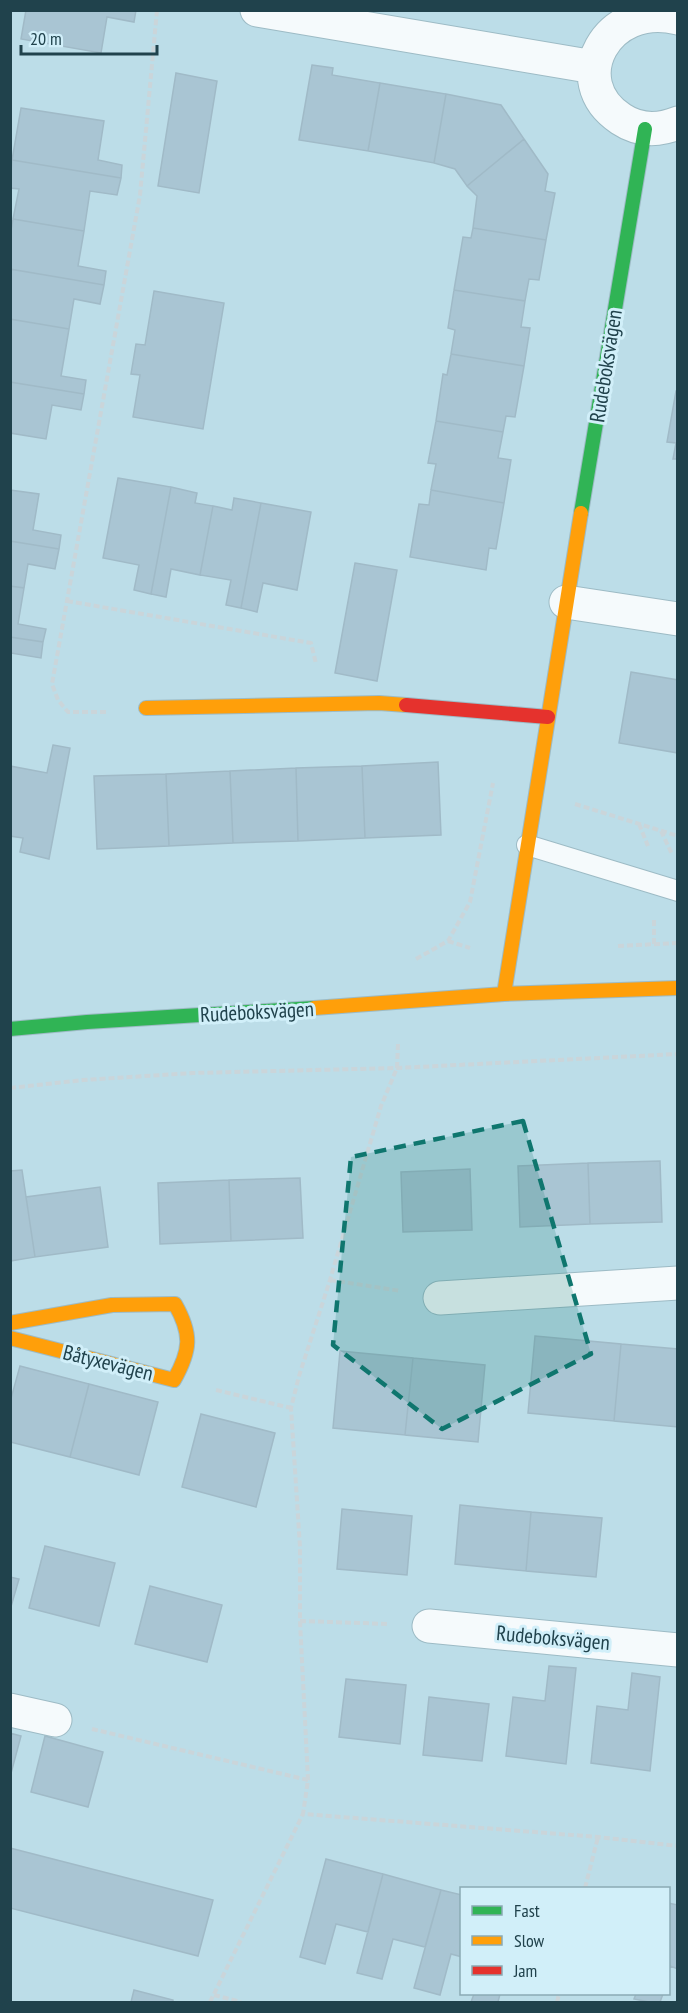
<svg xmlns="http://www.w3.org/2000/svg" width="688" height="2013" font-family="'PT Sans Narrow',sans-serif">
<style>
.building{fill:#a9c5d3;stroke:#a0bac7;stroke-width:1.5}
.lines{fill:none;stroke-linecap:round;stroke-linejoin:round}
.lane-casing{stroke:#9dbbc5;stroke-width:22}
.street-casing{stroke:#9dbbc5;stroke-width:35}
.fast-casing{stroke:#9dbbc5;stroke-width:16}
.slow-casing{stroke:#9dbbc5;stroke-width:16}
.jam-casing{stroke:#9dbbc5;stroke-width:16}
.path{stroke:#cad5da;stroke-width:4;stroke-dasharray:6 3;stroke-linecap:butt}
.lane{stroke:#f5fafc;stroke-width:20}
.street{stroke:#f5fafc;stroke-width:33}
.fast{stroke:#30b455;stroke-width:14}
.slow{stroke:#ff9f0a;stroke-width:14}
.jam{stroke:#e5322d;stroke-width:14}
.marked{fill:#0f766e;fill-opacity:0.2;stroke:#0f766e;stroke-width:4.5;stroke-dasharray:12 8;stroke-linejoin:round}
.labels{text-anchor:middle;stroke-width:6;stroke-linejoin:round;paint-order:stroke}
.street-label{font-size:21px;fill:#20424c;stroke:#d1eff9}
</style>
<rect width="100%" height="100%" fill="#bcdde8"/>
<path class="building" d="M 26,10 L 136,10 L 134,22 L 107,17 L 101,53 L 21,39 Z
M 312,65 L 333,68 L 332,75 L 380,83 L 368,151 L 299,140 Z
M 176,73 L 217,81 L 199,193 L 158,186 Z
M 380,83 L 446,94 L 434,163 L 368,151 Z
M 446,94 L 501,105 L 524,139 L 467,186 L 455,169 L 434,163 Z
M 21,108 L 104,121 L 98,160 L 122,165 L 121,178 L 12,160 Z
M 524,139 L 548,174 L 545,191 L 555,193 L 546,240 L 473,228 L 477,196 L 467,186 Z
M 12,160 L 121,178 L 117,195 L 90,191 L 84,231 L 13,219 L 19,189 L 10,188 Z
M 13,219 L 84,231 L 78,266 L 106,271 L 104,285 L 10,269 L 10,236 Z
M 473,228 L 546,240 L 539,280 L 529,279 L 525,301 L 454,290 L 463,237 L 471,238 Z
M 10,269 L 104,285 L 100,304 L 74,299 L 69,329 L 10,319 Z
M 454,290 L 525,301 L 521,327 L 530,328 L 524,366 L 451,354 L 455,330 L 448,328 Z
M 154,291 L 224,303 L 203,429 L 133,417 L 140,375 L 131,374 L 136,344 L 145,345 Z
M 10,319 L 69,329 L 61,376 L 86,380 L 84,394 L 10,382 Z
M 451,354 L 524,366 L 515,417 L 506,416 L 503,432 L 436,421 L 443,374 L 447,375 Z
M 10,382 L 84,394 L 81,410 L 52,405 L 46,439 L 10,433 Z
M 676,391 L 678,391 L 678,459 L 673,459 L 676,443 L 667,442 Z
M 436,421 L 503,432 L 498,458 L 511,460 L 504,503 L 431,490 L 436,464 L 428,463 Z
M 118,478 L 171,487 L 151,594 L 134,590 L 139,565 L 103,558 Z
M 171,487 L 197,493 L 195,503 L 213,506 L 200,575 L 171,569 L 166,597 L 151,594 Z
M 10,490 L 39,494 L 33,530 L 61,535 L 59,549 L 10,541 Z
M 431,490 L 504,503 L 496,549 L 489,548 L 486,570 L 410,557 L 419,504 L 429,505 Z
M 234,498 L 261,503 L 241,608 L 226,605 L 231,580 L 200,575 L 213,506 L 232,510 Z
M 261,503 L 311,512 L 297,590 L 263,583 L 257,612 L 241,608 Z
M 10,541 L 59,549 L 55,569 L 28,564 L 24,588 L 10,586 Z
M 355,563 L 397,570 L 377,681 L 335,673 Z
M 10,586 L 24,588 L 18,624 L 46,629 L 43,642 L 10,637 Z
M 10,637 L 43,642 L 41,658 L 11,653 L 10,656 Z
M 631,672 L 678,680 L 678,753 L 619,743 Z
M 53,745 L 70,748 L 49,859 L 20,852 L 23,838 L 10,836 L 10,766 L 47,773 Z
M 438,762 L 441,835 L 365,838 L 362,766 Z
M 362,766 L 365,838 L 298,841 L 296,768 Z
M 296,768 L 298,841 L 233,843 L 230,771 Z
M 230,771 L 233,843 L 169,846 L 166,774 Z
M 166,774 L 169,846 L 97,849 L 94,776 Z
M 660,1161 L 662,1222 L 590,1224 L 588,1163 Z
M 588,1163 L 590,1224 L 520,1227 L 518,1166 Z
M 470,1169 L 472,1230 L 403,1232 L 401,1172 Z
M 22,1170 L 35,1257 L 10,1261 L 10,1171 Z
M 300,1178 L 303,1238 L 231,1241 L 229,1180 Z
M 229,1180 L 231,1241 L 160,1244 L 158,1183 Z
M 100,1187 L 108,1247 L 35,1257 L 26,1197 Z
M 535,1336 L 621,1344 L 614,1421 L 528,1413 Z
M 621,1344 L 678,1349 L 678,1427 L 614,1421 Z
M 340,1351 L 413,1358 L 405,1435 L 333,1428 Z
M 413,1358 L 485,1365 L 478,1442 L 405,1435 Z
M 20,1366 L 89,1384 L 70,1457 L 10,1442 L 10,1402 Z
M 89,1384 L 158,1402 L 139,1475 L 70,1457 Z
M 201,1414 L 275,1433 L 256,1507 L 182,1487 Z
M 460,1505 L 531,1512 L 526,1571 L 455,1564 Z
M 342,1509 L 412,1516 L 407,1575 L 337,1569 Z
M 531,1512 L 602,1518 L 596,1577 L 526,1571 Z
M 45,1546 L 115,1563 L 99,1626 L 29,1608 Z
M 10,1577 L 19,1579 L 10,1610 Z
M 150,1586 L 222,1605 L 207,1662 L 135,1644 Z
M 549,1666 L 576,1668 L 566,1764 L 506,1756 L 513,1697 L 545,1701 Z
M 632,1673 L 660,1677 L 650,1771 L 591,1763 L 597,1706 L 628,1710 Z
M 346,1679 L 406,1685 L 400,1744 L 339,1737 Z
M 429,1697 L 489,1704 L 482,1761 L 423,1755 Z
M 10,1733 L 21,1736 L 10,1777 Z
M 45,1736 L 103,1752 L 88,1807 L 31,1792 Z
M 10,1848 L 213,1900 L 198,1956 L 10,1908 Z
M 326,1859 L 383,1874 L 368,1932 L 336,1924 L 325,1964 L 300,1957 Z
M 383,1874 L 441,1890 L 425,1947 L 393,1939 L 382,1979 L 357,1973 Z
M 441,1890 L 462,1895 L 462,1957 L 451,1954 L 440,1995 L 414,1988 Z
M 668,1903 L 678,1905 L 678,1969 L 670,1966 L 668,1972 Z
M 134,1990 L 173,2000 L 173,2002 L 131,2002 Z
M 474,1994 L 500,1994 L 498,2002 L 471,2002 Z
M 636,1994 L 663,1994 L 660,2002 L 649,2002 L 634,1999 Z"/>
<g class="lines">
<g class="lane-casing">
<path id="lane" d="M 527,845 L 678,891"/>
</g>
<g class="street-casing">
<path id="street" d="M 257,10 L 594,67
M 678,18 C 607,0 563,81 621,119 C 639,131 658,131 678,123
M 566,602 L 678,619
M 440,1298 L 678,1283
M 429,1626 L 678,1650
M 10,1710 L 55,1720"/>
</g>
<g class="fast-casing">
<path id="fast" d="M 581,513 L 645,129
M 10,1029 L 87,1022 L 314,1008"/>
</g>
<g class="slow-casing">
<path id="slow" d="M 146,708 L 379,703 L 406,705
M 504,994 L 581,513
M 314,1008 L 504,994 L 678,988
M 10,1323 L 112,1305 L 175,1304 C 192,1334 191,1350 174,1380 L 10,1338"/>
</g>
<g class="jam-casing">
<path id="jam" d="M 406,705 L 548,717"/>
</g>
<path class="path" d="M 67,601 L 311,643 L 316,664
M 106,712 L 68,712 L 58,700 L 52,684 L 140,195 L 157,10
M 575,804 L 678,836
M 639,824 L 648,846
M 661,831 L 672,854
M 448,941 L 470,948
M 654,944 L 654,918
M 618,946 L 678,943
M 416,959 L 448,941 L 470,902 L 493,783
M 398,1044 L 397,1068 L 381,1106 L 330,1280 L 299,1376 L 291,1408 L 300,1547 L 300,1621 L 308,1780 L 303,1814 L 598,1837 L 678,1846
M 10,1088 L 83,1080 L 193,1073 L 397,1068 L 678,1054
M 330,1280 L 401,1291
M 216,1390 L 291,1408
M 300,1621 L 389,1624
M 92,1729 L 308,1780
M 585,1888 L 598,1837
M 214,1995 L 241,2002
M 210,2002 L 303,1814
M 557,2002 L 559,1994"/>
<use href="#lane" class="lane"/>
<use href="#street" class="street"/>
<use href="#fast" class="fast"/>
<use href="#slow" class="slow"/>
<use href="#jam" class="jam"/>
</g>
<path class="marked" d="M 523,1121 L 591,1354 L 442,1429 L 333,1345 L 351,1157 Z"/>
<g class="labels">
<g class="street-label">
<text transform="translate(606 366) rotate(-81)" y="7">Rudeboksvägen</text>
<text transform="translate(257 1012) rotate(-3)" y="7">Rudeboksvägen</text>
<text transform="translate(108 1363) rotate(14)" y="7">Båtyxevägen</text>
<text transform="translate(553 1638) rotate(5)" y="7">Rudeboksvägen</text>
</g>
</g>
<rect width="688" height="2013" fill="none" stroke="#20424c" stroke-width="24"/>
<rect x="460" y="1887" width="210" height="108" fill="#d1eff9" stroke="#8aaab4" stroke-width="1.5"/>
<rect x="472" y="1906" width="30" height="9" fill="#30b455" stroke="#8aaab4" stroke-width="1.5"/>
<text x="514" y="1917" font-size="18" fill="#20424c">Fast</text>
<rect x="472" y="1936" width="30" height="9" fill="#ff9f0a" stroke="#8aaab4" stroke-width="1.5"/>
<text x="514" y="1947" font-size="18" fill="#20424c">Slow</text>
<rect x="472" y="1966" width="30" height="9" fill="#e5322d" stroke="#8aaab4" stroke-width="1.5"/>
<text x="514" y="1977" font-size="18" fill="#20424c">Jam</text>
<path d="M21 45v9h136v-9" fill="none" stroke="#20424c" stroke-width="3"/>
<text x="30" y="45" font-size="18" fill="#20424c" stroke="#d1eff9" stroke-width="4.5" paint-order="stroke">20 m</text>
</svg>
